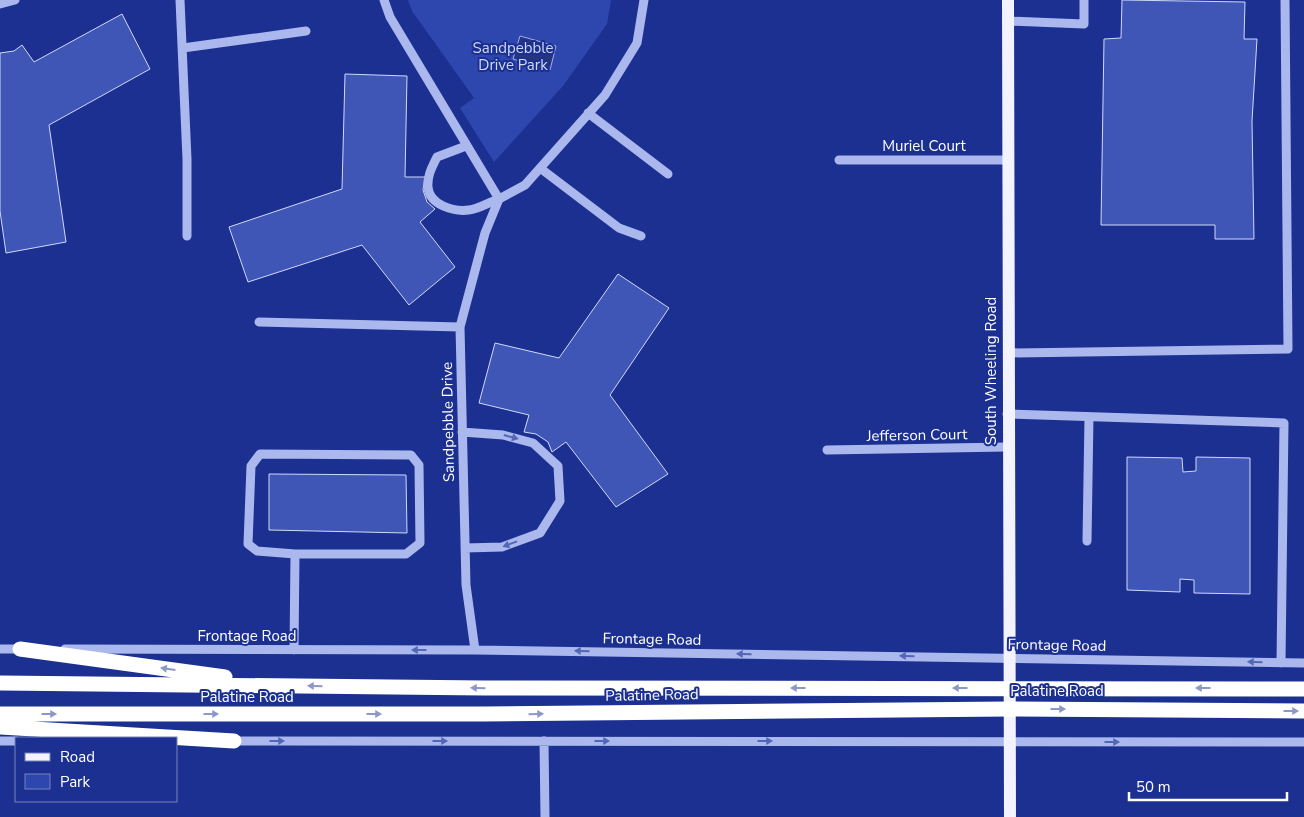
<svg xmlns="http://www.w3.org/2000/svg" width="1304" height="817" font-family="'Nunito Sans',sans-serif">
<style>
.green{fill:#2e47ae}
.water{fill:#26357e;stroke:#9daff0}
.building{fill:#3f56b6;stroke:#d0d9fa}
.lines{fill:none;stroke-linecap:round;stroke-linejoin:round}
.minor{stroke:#aab8ee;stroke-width:9}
.major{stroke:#f2f3ff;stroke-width:12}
.highway{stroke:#fff;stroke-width:15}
.oneway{fill:#5466b6}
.oneway2{fill:#8d98c8}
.labels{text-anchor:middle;stroke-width:4;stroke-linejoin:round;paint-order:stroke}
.park-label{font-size:15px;fill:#d0d9fa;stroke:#1b3090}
.street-label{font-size:15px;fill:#fff;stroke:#1b3090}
</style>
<rect width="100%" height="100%" fill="#1b3090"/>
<path class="green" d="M 408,0 L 611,0 L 607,24 L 563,86 L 494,162 L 460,108 L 474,98 L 412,11 Z"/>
<path class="water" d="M 520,36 L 556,46 L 550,70 L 513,59 Z"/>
<path class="building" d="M 1122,0 L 1245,2 L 1244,39 L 1257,39 L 1252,121 L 1254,239 L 1215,239 L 1215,225 L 1101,225 L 1104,39 L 1121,38 Z
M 122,14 L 150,69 L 49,125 L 66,242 L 6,253 L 0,211 L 0,53 L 14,51 L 22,45 L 34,62 Z
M 345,74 L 407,76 L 405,177 L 425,177 L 423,190 L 427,202 L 435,209 L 420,222 L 455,267 L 409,305 L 362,245 L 248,282 L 229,227 L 342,189 Z
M 618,274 L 669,308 L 610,395 L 668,474 L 616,507 L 566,442 L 552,452 L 548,442 L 536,434 L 524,432 L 529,415 L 479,403 L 495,343 L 559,358 Z
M 1127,457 L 1182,458 L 1183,472 L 1196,471 L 1196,457 L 1250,458 L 1250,594 L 1194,593 L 1194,580 L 1180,579 L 1180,592 L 1127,590 Z
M 269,474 L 406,475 L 407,533 L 269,530 Z"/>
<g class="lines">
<path class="minor" d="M 180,0 L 187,159 L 187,236
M 384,0 L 390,17 L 499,199 C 489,202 479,209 469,210 C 454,212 429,205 428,187 C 427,176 432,167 437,157 L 466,146
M 0,4 L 15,0
M 1008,21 L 1084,24 L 1084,0
M 183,48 L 306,31
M 588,113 L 668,174
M 839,160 L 1009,160
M 540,168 L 619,228 L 641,236
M 259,322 L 460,327
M 1008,353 L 1288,349 L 1285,0
M 1007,414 L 1284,423 L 1281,663
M 462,432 L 503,435 L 533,443 L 558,466 L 560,501 L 540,533 L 502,547 L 465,548
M 827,450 L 1007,447
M 1087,541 L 1089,417
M 0,649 L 25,649
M 65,649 L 475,650 L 1304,663
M 294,650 L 295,554 L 406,554 L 420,543 L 419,465 L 411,455 L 260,454 L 251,466 L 248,544 L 257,551 L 295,554
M 475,650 L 466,585 L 460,327 L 485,233 L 499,199 L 525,185 L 605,95 L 637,43 L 644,0
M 0,741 L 16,741
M 231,741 L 1304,742
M 544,741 L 545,817"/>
<path class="major" d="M 1008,0 L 1010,817"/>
<path class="highway" d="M 20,649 L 225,677
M 0,683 L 484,688 L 1304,689
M 0,714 L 484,714 L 1009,709 L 1304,711
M 0,727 L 234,741"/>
</g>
<defs><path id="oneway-solid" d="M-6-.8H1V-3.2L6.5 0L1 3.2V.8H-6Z" transform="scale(1.25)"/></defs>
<g class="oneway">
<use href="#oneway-solid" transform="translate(511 437) rotate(15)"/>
<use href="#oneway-solid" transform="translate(510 544) rotate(160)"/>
<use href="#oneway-solid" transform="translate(419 650) rotate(-180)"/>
<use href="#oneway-solid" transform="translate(582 651) rotate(-179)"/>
<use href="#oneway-solid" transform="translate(744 654) rotate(-179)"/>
<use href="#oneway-solid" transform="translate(907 656) rotate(-179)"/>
<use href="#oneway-solid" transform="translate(1255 662) rotate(-179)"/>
<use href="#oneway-solid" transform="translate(277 741)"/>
<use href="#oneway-solid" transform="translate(440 741)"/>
<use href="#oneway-solid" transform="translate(602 741)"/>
<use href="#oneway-solid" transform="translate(765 741)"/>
<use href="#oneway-solid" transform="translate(1112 742)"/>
</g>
<g class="oneway2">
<use href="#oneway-solid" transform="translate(168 669) rotate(-172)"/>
<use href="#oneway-solid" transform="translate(315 686) rotate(-179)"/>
<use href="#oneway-solid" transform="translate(478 688) rotate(-179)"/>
<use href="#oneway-solid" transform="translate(798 688) rotate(180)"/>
<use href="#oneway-solid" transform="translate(960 688) rotate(180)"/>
<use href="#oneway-solid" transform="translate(1203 688) rotate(-180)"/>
<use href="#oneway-solid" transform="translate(1058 709)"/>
<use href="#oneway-solid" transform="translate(1291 711)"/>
<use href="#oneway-solid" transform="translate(49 714)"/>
<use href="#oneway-solid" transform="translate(211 714)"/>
<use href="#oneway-solid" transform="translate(374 714)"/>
<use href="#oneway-solid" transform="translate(536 714) rotate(-1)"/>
</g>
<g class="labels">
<g class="park-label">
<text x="513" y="53">Sandpebble<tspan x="513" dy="17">Drive Park</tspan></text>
</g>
<g class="street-label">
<text x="924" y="151">Muriel Court</text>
<text transform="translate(991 371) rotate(-90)" y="5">South Wheeling Road</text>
<text transform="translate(448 422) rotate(-91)" y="5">Sandpebble Drive</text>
<text transform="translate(917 435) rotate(-1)" y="5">Jefferson Court</text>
<text x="247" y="641">Frontage Road</text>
<text transform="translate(652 639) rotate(1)" y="5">Frontage Road</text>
<text transform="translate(1057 645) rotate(1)" y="5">Frontage Road</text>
<text x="1057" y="696">Palatine Road</text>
<text transform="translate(652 695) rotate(-1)" y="5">Palatine Road</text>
<text x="247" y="702">Palatine Road</text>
</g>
</g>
<rect x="15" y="737" width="162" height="65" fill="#1b3090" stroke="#7683bc"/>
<rect x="25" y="753" width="25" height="8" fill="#f2f3ff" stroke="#7683bc"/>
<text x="60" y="762" font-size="15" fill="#ffffff">Road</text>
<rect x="25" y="774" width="25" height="15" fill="#2e47ae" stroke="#7683bc"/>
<text x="60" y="787" font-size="15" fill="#ffffff">Park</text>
<path d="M1129 792v8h158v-8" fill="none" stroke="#ffffff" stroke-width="2.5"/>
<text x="1136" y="792" font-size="15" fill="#ffffff" stroke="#1b3090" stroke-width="4" paint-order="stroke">50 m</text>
</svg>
